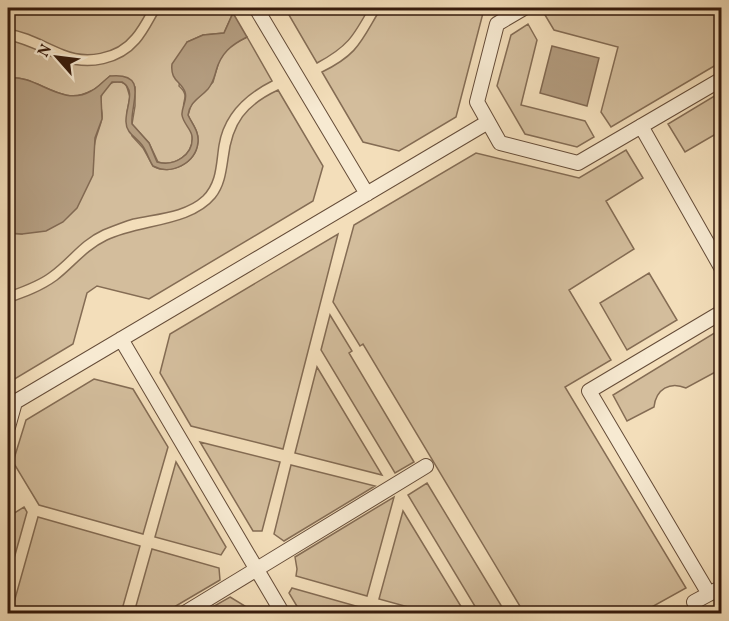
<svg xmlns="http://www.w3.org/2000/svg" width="729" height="621" font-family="Vollkorn,serif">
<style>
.grass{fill:#d3bd9c;stroke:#846c54;stroke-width:1.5}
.water{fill:#b39c7f;stroke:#816851;stroke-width:1.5}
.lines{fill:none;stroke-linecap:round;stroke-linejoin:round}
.lane-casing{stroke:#654c38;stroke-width:16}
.lane{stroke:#f7ead2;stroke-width:14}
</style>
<rect width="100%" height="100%" fill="#f3deba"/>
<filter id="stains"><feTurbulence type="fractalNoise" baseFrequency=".00333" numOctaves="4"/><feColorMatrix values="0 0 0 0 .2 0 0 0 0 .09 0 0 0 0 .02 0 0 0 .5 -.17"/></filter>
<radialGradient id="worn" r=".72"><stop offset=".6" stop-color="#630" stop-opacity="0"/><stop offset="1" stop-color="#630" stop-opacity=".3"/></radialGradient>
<path class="grass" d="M 8,8 L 149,8 C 144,17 139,27 132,35 C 116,55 86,59 64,50 C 44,42 29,32 8,29 Z
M 161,8 L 229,8 L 233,13 L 224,33 L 203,35 L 187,42 L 179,86 C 191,97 181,100 184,111 C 186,119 190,127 192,134 C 195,154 175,167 158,162 L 149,143 L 132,124 L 135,106 L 135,87 L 110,76 C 104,81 98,88 91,91 C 61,108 37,74 8,78 L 8,40 C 28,44 44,54 63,61 C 89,71 121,64 139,43 C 148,33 154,19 161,8 Z
M 301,8 L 369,8 C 353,37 347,47 317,63 L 289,15 Z
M 381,8 L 492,8 L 483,13 L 456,117 L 399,151 L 363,142 L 322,72 C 359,54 361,41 381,8 Z
M 557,8 L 721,8 L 721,62 L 611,127 L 601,112 L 618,47 L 554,30 L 545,15 Z
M 528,24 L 537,40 L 521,105 L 585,121 L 594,137 L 577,147 L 525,134 L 497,86 L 511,35 Z
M 247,37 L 272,81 C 246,94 224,114 219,145 C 216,164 217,182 203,196 C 185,213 155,214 133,219 C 123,222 113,226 103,230 C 79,241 69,259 49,273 C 37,282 22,287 8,292 L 8,233 L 22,234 L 94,152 C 93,139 100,130 102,118 C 103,111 99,105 101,98 C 103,85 114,78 126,84 L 130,97 L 127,112 L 132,136 L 143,148 L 153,166 C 171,176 196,163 198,142 C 199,131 192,124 188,115 L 191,105 L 213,82 L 219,61 L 225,51 L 231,45 Z
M 278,90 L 323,166 L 313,201 L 149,299 L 97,286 L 87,293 L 73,344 L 8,383 L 8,303 C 25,297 42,291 57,280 C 74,267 86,250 107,240 C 140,224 191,227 215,198 C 224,187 226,173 228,159 C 232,123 246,105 278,90 Z
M 721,92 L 721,131 L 685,152 L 668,124 Z
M 626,150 L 643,178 L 606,201 L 634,249 L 569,290 L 611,360 L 565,387 L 686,588 L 641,613 L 524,613 L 363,344 L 360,346 L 333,302 L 354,225 L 476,153 L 579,178 Z
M 338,234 L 283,449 L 191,426 L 160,373 L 170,334 Z
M 649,273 L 677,320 L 627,350 L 600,303 Z
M 330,315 L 352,351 L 349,353 L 414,462 L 395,473 L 321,350 Z
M 716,332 L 721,342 L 721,369 L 686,388 C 670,381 656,389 654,407 L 627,421 L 613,395 Z
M 317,367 L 382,475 L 295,453 Z
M 94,379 L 133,389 L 168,447 L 143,534 L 39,505 L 13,462 L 26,420 Z
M 200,442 L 280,462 L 262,531 L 253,531 Z
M 176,462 L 226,547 L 221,555 L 155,537 Z
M 291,465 L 375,486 L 284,541 L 274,534 Z
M 427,483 L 502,607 L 491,613 L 479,613 L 408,495 Z
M 394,497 L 367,596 L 296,576 L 297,569 L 295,557 Z
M 24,507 L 27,512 L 8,580 L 8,517 Z
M 403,511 L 465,613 L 430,613 L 379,599 Z
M 38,517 L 140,546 L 121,613 L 11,613 Z
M 152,549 L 219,568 L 220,580 L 164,613 L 134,613 Z
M 292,588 L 363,608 L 362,613 L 301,613 L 289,593 Z
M 230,597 L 245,606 L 243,613 L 202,613 Z"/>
<path class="water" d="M 233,13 L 247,37 C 231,45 221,53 216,71 C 214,78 213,83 208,89 C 200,98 190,101 188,115 C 192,124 199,131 198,142 C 196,163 171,176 153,166 C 149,160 147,152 142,145 C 136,137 126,133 126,122 C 125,108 137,91 122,82 L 112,82 L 101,96 L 102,119 L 95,138 L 93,175 L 77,208 L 63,222 L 46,231 L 22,234 L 8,233 L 8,78 C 37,74 61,108 91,91 C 98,88 103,81 110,76 C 150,72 130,104 132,124 L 149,143 L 157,162 C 174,167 194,155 192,136 C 191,129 183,123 182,115 C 181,108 188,100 185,92 C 181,81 170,81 172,64 L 187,42 L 203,35 L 224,33 Z
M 552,46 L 599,58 L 587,106 L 540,93 Z"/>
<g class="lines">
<g class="lane-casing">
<path id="lane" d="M 256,8 L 367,194
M 524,8 L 497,24 L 477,102 L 500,143 L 578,163 L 722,79
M 641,126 L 722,269
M 121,339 L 283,614
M 8,427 L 15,402 L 488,122
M 709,594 L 589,391 L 722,312
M 694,602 L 722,587
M 183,614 L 426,466"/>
</g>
<use href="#lane" class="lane"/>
</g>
<rect width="729" height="621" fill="none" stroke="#f3deba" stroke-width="30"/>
<rect x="9" y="9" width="711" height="603" fill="none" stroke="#361b0c" stroke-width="3"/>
<rect x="15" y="15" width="699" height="591" fill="none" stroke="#361b0c" stroke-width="1.5"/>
<g transform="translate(57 57) rotate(298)" stroke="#f7ead2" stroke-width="4.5" paint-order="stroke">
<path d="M0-4.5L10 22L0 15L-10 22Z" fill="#361b0c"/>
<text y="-9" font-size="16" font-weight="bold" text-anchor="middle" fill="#361b0c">N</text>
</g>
<rect width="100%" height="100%" filter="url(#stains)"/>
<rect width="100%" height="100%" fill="url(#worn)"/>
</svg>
